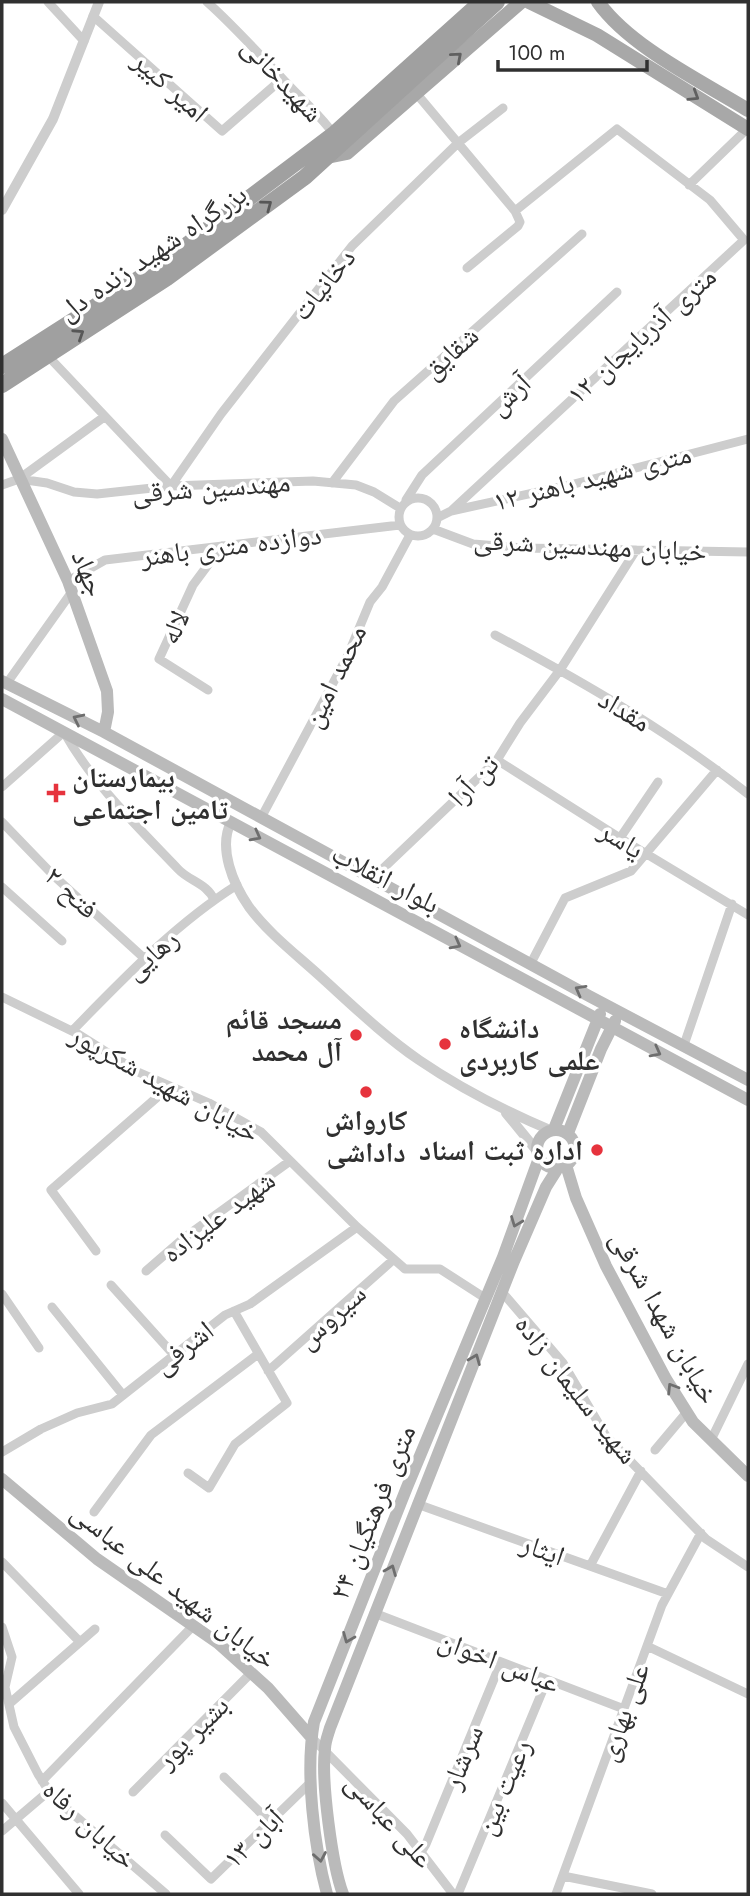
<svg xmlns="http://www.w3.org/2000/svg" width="750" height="1896" font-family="Jost,'Noto Naskh Arabic',sans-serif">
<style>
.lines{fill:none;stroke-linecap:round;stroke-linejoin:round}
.minor{stroke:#cdcdcd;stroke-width:9}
.tertiary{stroke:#cdcdcd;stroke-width:10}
.secondary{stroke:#bababa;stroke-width:12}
.primary{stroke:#a8a8a8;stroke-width:14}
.trunk{stroke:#a0a0a0;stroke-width:16}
.oneway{stroke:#606060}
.oneway2{stroke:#575757}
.oneway3{stroke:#6e6e6e}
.poi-dot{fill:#e6333d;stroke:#fff;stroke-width:2.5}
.labels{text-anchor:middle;stroke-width:7;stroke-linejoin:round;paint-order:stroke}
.street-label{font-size:28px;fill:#303030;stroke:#fff}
.poi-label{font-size:28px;font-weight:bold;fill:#303030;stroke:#fff;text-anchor:start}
</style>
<rect width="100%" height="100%" fill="#fff"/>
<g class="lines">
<path class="minor" d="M 48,2 L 84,41
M 207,2 C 233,25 256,51 280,76 C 296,94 314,109 329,128
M 93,16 L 222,131 L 282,79
M 416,93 L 515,211 L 617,129 L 710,200 L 744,240 L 451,511
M 689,185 L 747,129
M 467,268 L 518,226 L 520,222 L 515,211
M 47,355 L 171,486 L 221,414 L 352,246 L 458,143 L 503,108
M 19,479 L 47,483 L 74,492 L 97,494 L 171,486 L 313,481 L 356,485 L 374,492 L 400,508
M 332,483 L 394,401 L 582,234
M 2,485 L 19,479 L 104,417
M399 517a19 19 0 1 1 38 0a19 19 0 1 1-38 0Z
M 406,500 L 422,475 L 617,292
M 437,518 L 451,511 L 574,484 L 748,439
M 433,529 L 473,544 L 523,548 L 748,552
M 68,581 L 105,560 L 400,525
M 495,635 C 583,682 670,732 748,794
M 7,683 L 71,593
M 208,690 L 159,659 L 193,585 L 222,546
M 497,760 L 620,838 L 748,915
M 2,787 L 64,732 C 93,784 137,826 178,869 C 189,881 208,884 214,900
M 261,818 L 348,655 L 370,602 L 382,587 L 410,535
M 2,822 L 54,876 L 145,959
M 620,838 L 658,782
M 373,878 L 497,760 L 520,723 L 560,670 L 636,550
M 2,887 L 62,941
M 531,963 L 565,898 L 631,871 L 717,770
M 2,997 L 78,1034 L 138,1072 L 209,1103 L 261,1132 L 357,1227 L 405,1269 L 440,1269 L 485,1298
M 72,1031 C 123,979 175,924 237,885
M 684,1045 L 732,904
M 96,1251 L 51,1190 L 170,1086
M 146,1271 L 184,1238 L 290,1161
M 111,1285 L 173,1354
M 502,1292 L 563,1363 L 606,1436 L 706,1539 L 748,1567
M 2,1294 L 39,1348
M 52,1307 L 123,1395
M 268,1371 L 393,1260
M 711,1440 L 748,1364
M 655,1450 L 687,1412
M 2,1452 L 41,1429 L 77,1413 L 112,1404 L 225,1315 L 250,1304 L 357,1227
M 188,1473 L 209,1488 L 235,1444 L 287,1403 L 234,1311
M 417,1504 L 668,1594
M 94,1512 L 151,1435 L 258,1354
M 2,1562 L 80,1642
M 590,1566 L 641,1471
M 374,1613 L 624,1709
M 2,1627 L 12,1657 L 5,1687 L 14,1727 L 38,1774 L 52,1796 L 166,1894
M 647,1646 L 748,1694
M 9,1704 L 95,1629
M 311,1737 L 407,1834 L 453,1894
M 224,1777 L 270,1822
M 42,1781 L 193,1626
M 133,1792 L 251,1673
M 2,1803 L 79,1894
M 2,1831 L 49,1791
M 165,1835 L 211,1879 L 311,1782
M 421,1852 L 426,1844 L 501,1662
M 563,1876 L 652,1894
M 458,1894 L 547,1680
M 556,1894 L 662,1605 L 701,1533"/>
<path class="tertiary" d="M 2,210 L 53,119 L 99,2
M 231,822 C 218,848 233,884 249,907 C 269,934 297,955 321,977 C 353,1006 384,1036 419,1060 C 460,1088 505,1111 550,1130
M 506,1113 L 537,1151"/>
<path class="secondary" d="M 2,439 L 68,581 L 107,691 L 108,712 L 104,732
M 2,681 L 104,732 L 589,996 L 748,1080
M 2,699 L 748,1100
M 554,1129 L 600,1014
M537 1149a19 19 0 1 1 38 0a19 19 0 1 1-38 0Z
M 568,1133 L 601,1049 L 615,1021
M 566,1165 L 576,1198 L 606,1266 L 666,1379 L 693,1422 L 748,1476
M 2,1479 L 97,1559 L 218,1643 L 268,1688 L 311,1737
M 327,1894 C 314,1846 305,1772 314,1722 L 407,1487 L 503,1257 L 539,1158
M 343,1894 C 332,1865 321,1780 325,1749 C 325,1742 328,1735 330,1728 L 514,1261 L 546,1187 L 558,1168"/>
<path class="primary" d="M 529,2 L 597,35 L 748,129
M 598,2 C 630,47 701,81 748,110
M 327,157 L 347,153 L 521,2"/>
<path class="trunk" d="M 2,366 L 160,265 L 297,162 L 335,133 L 481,2
M 2,385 L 167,278 L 305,177 L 497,2"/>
</g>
<defs><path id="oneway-chevron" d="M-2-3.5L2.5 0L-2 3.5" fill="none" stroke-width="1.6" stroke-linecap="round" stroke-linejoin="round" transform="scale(1.75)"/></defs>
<g class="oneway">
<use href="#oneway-chevron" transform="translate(457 57) rotate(-41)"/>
<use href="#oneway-chevron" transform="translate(694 96) rotate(32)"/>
</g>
<g class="oneway2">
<use href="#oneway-chevron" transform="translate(267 205) rotate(-37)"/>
<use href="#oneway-chevron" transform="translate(79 334) rotate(-33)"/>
</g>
<g class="oneway3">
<use href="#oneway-chevron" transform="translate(78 719) rotate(-154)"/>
<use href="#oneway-chevron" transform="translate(256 836) rotate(28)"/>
<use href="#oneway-chevron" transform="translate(456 944) rotate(28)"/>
<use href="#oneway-chevron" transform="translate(580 990) rotate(-151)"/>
<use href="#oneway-chevron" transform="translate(656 1052) rotate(28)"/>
<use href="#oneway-chevron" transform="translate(516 1222) rotate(111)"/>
<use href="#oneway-chevron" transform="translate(475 1359) rotate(-68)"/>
<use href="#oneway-chevron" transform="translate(672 1388) rotate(-122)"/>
<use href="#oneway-chevron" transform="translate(391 1570) rotate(-68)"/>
<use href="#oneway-chevron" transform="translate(348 1638) rotate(112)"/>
<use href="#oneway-chevron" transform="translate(320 1857) rotate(80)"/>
</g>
<g class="poi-dot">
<path d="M52.5 782.5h7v7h7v7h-7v7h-7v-7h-7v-7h7z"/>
<circle cx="356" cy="1035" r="7"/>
<circle cx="445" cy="1044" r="7"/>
<circle cx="366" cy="1092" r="7"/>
<circle cx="597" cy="1150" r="7"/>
</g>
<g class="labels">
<g class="street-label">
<text transform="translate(283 79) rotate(47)" y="10">شهیدخانی</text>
<text transform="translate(171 86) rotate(42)" y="10">امیر کبیر</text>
<text transform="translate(152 252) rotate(-34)" y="10">بزرگراه شهید زنده دل</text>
<text transform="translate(323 284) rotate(-51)" y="10">دخانیات</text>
<text transform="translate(641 335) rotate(-42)" y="10">۱۲ متری آذربایجان</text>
<text transform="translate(450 352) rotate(-42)" y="10">شقایق</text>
<text transform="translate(509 394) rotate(-43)" y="10">آرش</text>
<text transform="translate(592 477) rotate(-14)" y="10">۱۲ متری شهید باهنر</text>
<text transform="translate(211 487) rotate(-4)" y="10">مهندسین شرقی</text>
<text transform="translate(231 545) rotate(-7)" y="10">دوازده متری باهنر</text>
<text transform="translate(590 545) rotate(3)" y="10">خیابان مهندسین شرقی</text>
<text transform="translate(89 573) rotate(68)" y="10">جهاد</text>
<text transform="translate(174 627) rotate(-65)" y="10">لاله</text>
<text transform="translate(334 676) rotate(-64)" y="10">محمد امین</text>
<text transform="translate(625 710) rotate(31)" y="10">مقداد</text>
<text transform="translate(473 780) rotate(-46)" y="10">تن آرا</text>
<text transform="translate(622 839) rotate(32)" y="10">یاسر</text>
<text transform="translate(386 878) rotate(28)" y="10">بلوار انقلاب</text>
<text transform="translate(72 892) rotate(43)" y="10">فتح ۲</text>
<text transform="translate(151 954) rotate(-41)" y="10">رهایی</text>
<text transform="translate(165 1083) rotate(29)" y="10">خیابان شهید شکرپور</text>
<text transform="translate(218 1216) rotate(-37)" y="10">شهید علیزاده</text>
<text transform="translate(331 1316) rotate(-42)" y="10">سیروس</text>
<text transform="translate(665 1317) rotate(61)" y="10">خیابان شهدا شرقی</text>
<text transform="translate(183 1347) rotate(-38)" y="10">اشرفی</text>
<text transform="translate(577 1389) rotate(52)" y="10">شهید سلیمان زاده</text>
<text transform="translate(372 1512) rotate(-68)" y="10">۲۴ متری فرهنگیان</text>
<text transform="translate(543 1549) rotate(20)" y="10">ایثار</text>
<text transform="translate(174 1585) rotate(38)" y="10">خیابان شهید علی عباسی</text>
<text transform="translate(499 1661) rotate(21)" y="10">عباس اخوان</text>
<text transform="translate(623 1712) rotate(-70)" y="10">علی بهاری</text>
<text transform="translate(192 1732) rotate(-45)" y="10">بشیر پور</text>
<text transform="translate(462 1757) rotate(-68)" y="10">سرشار</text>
<text transform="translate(503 1787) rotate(-67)" y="10">رعیت بین</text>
<text transform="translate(390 1820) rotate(48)" y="10">علی عباسی</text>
<text transform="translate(90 1824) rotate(43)" y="10">خیابان رفاه</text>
<text transform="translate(253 1838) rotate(-44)" y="10">۱۳ آبان</text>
</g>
<g class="poi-label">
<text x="72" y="787">بیمارستان<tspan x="72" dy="32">تامین اجتماعی</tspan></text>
<text x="342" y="1029" text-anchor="end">مسجد قائم<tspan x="342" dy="32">آل محمد</tspan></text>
<text x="459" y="1038">دانشگاه<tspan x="459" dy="32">علمی کاربردی</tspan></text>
<text x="366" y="1130" text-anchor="middle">کارواش<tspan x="366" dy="32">داداشی</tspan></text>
<text x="583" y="1160" text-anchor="end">اداره ثبت اسناد</text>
</g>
</g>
<rect width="750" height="1896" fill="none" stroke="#303030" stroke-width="7"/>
<path d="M498 60v10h149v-10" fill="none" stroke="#303030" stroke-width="3.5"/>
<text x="508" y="60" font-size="21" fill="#303030" stroke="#ffffff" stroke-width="5" paint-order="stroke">100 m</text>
</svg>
